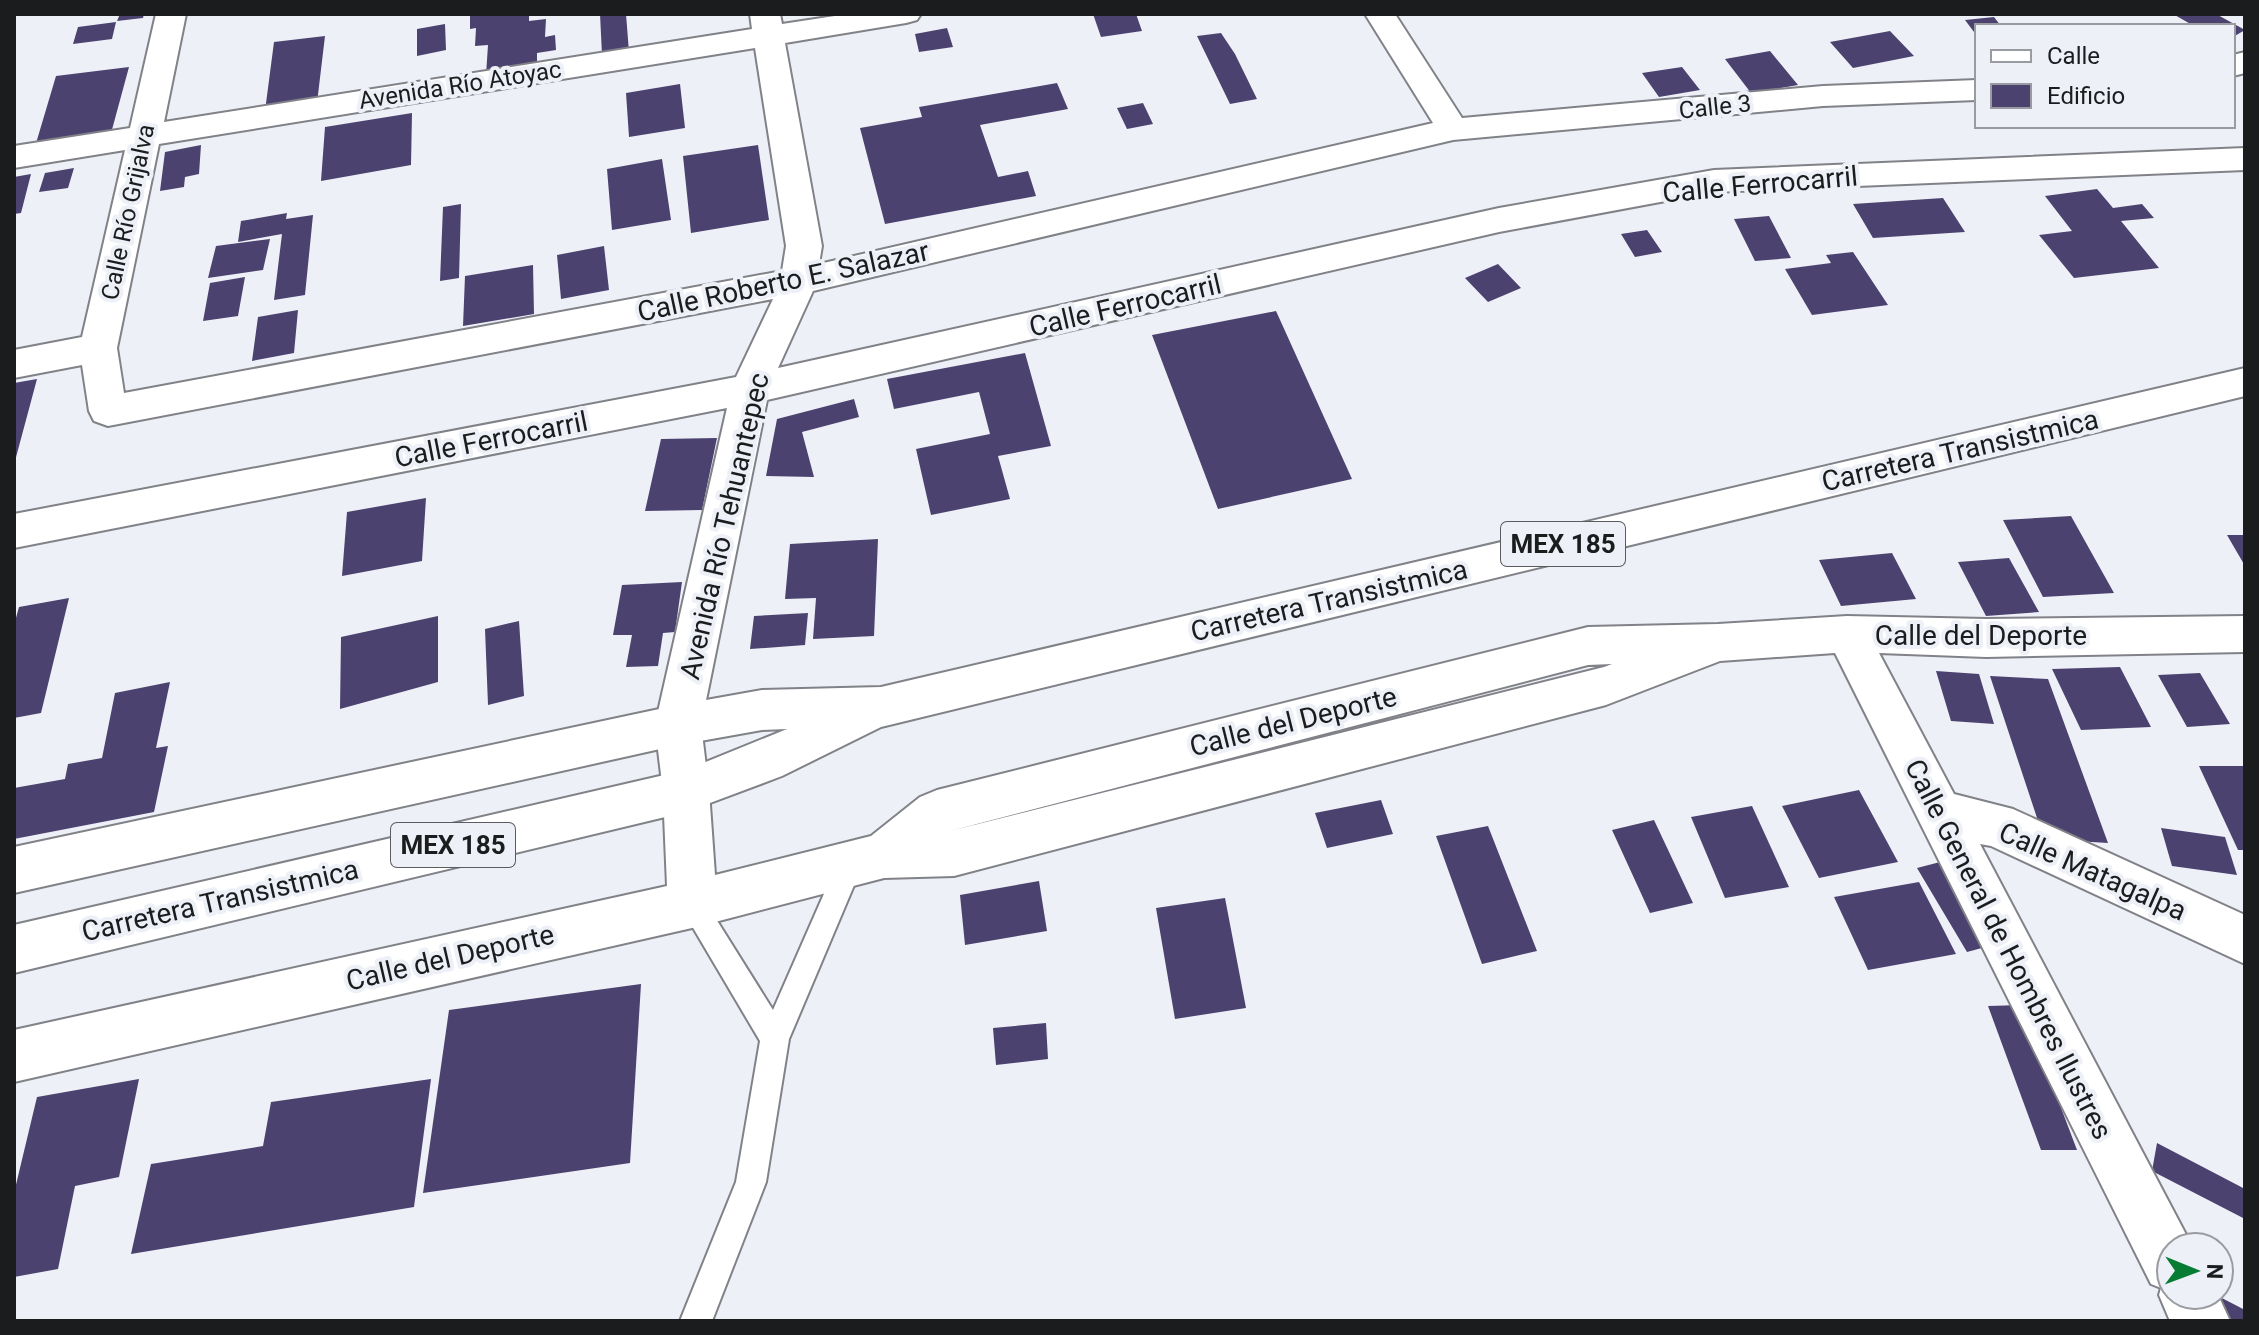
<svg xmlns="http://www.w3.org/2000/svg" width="2259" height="1335" font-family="Roboto,sans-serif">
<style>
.building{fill:#4c426f}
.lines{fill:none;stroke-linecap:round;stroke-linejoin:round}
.lane-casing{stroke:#808288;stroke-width:4}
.street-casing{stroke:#808288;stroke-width:4}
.primary-casing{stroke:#808288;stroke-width:4}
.lane{fill:#fff;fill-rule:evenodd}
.street{fill:#fff;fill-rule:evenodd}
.primary{fill:#fff;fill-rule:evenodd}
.labels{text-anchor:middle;stroke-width:8;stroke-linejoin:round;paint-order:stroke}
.far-street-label{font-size:24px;fill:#1b1c1e;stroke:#eef0f7}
.shield{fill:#eef0f7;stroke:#5a5c5f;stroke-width:2}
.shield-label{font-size:26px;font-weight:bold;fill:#1b1c1e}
.street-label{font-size:28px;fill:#1b1c1e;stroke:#eef0f7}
</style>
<rect width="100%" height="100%" fill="#eef0f7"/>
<path class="building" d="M 120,14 L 144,14 L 143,18 L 117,21 Z
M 470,14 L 529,14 L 529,21 L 546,19 L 545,37 L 555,35 L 556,50 L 537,53 L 537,67 L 486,75 L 488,45 L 475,46 L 476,28 L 470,29 Z
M 600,14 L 626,14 L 629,52 L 602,55 Z
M 1093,14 L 1136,14 L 1142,31 L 1101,37 Z
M 2173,14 L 2216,14 L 2245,30 L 2233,37 L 2233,26 L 2194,26 Z
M 1994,17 L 2001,26 L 1977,26 L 1977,36 L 1965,20 Z
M 116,22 L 112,39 L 73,44 L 78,27 Z
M 445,24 L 446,50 L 417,56 L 417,29 Z
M 947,28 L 953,47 L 919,52 L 915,34 Z
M 1890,31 L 1914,56 L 1853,68 L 1830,42 Z
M 1221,33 L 1235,54 L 1257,99 L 1230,104 L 1197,36 Z
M 325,36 L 317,103 L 265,111 L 274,42 Z
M 1770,51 L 1798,85 L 1751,93 L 1725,59 Z
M 129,67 L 110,137 L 34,150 L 56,76 Z
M 1682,67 L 1700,90 L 1659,97 L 1642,73 Z
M 1057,83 L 1068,109 L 980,125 L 998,177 L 1028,171 L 1036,196 L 885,224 L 860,128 L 922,117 L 919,107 Z
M 680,84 L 685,128 L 629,137 L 626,93 Z
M 1143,103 L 1153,124 L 1127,129 L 1117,108 Z
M 412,113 L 411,165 L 321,181 L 325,127 Z
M 201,145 L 199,174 L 185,177 L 184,187 L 160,191 L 165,152 Z
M 758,145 L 769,220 L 691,233 L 683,156 Z
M 662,159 L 671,220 L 612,230 L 607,169 Z
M 74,168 L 68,188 L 39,192 L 45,173 Z
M 31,174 L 21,213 L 14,214 L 14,177 Z
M 2097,189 L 2113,208 L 2142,204 L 2154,218 L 2121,221 L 2159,268 L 2074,278 L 2039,235 L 2072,231 L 2045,196 Z
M 1943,198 L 1965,232 L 1873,238 L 1853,204 Z
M 461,204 L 459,278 L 440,281 L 443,207 Z
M 287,213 L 286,219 L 313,215 L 305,295 L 274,300 L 282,234 L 238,242 L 241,221 Z
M 1769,216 L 1791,258 L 1755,261 L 1734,219 Z
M 1647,230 L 1662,252 L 1635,257 L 1621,234 Z
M 270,239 L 263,270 L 208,278 L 216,246 Z
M 604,246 L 609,290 L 561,299 L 557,255 Z
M 1853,252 L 1888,305 L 1812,315 L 1785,269 L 1831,263 L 1826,255 Z
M 1498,264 L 1521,288 L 1488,302 L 1465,278 Z
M 533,265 L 534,314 L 463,326 L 465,276 Z
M 245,277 L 238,316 L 203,321 L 210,283 Z
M 298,310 L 294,353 L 252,361 L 258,317 Z
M 1276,311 L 1352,479 L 1218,509 L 1152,335 Z
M 1025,353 L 1051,446 L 998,456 L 1010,499 L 931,515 L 916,449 L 990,434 L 979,392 L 894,409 L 887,379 Z
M 37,379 L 15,461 L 14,461 L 14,383 Z
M 854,399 L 859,417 L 802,432 L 814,477 L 766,476 L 777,419 Z
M 717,438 L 702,510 L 645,511 L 661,439 Z
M 426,498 L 422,561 L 342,576 L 347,512 Z
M 2071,516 L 2114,593 L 2043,597 L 2003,520 Z
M 2227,535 L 2245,535 L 2245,566 Z
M 878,539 L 874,636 L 813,639 L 816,598 L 785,599 L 790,544 Z
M 1892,553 L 1916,599 L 1841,606 L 1819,560 Z
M 2009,558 L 2039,612 L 1986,616 L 1958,562 Z
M 682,582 L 675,632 L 663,633 L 658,666 L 626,667 L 632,635 L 613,635 L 622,585 Z
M 69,598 L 41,713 L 14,718 L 14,625 L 19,607 Z
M 808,613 L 805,645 L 750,649 L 754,616 Z
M 438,616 L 438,682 L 340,709 L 341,637 Z
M 519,621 L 524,696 L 488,705 L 485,629 Z
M 2120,667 L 2151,727 L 2081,730 L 2052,669 Z
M 1936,671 L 1979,674 L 1994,724 L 1951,721 Z
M 2200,673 L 2230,724 L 2187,727 L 2158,675 Z
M 1990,676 L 2048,679 L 2108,843 L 2044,839 Z
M 170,682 L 156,748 L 168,746 L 154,812 L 14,839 L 14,788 L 65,779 L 68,764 L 102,758 L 115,693 Z
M 2199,766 L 2245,766 L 2245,850 L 2238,850 Z
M 1859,790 L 1898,862 L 1819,878 L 1782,806 Z
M 1381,800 L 1393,834 L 1327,848 L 1315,813 Z
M 1752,806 L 1789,887 L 1725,898 L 1691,817 Z
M 1654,820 L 1693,903 L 1650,913 L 1612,830 Z
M 1488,826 L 1537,951 L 1482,964 L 1436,836 Z
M 2161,828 L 2225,837 L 2237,875 L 2172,866 Z
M 1944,861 L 1993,945 L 1967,952 L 1917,868 Z
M 1039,881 L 1047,931 L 965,945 L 960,895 Z
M 1919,882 L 1956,954 L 1868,970 L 1834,897 Z
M 1225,898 L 1246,1008 L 1175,1019 L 1156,908 Z
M 641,984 L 630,1163 L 423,1193 L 449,1010 Z
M 2022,1005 L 2077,1150 L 2041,1150 L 1988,1006 Z
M 1046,1023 L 1048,1059 L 996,1065 L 993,1028 Z
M 139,1079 L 119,1177 L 75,1186 L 58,1269 L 14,1277 L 14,1193 L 37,1097 Z
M 431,1079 L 414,1207 L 131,1254 L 151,1164 L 263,1146 L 271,1102 Z
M 2157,1143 L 2245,1189 L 2245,1219 L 2152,1171 Z
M 2216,1295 L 2245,1310 L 2245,1321 L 2229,1321 Z"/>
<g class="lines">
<g class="lane-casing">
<path id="lane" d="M 850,852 L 859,855 L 863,864 L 789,1039 L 766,1182 L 712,1321 L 680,1321 L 736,1182 L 760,1041 L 679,904 L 683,895 L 692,891 L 701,895 L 773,1010 L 841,855 Z"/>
</g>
<g class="street-casing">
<path id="street" d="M 156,14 L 186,14 L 164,122 L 752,29 L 750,14 L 780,14 L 782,24 L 848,14 L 921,14 L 917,20 L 906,23 L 785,43 L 822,246 L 819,264 L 1433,123 L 1365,14 L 1395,14 L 1462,118 L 1823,86 L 1977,80 L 1977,100 L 1823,106 L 1453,140 L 813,291 L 778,368 L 1499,208 L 1714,170 L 2245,148 L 2245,170 L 1714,192 L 1499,232 L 767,400 L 701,725 L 709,791 L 715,875 L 871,836 L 920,797 L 937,790 L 1588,627 L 1718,624 L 1847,616 L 1986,619 L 2245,616 L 2245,652 L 1986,657 L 1879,653 L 1954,794 L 2013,809 L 2245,915 L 2245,964 L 1991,846 L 1980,844 L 2191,1244 L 2192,1247 L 2171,1247 L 2171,1295 L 2218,1295 L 2230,1321 L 2170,1321 L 2159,1295 L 2161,1288 L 2151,1284 L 1835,653 L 1720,661 L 1606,705 L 954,876 L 884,878 L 692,928 L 14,1082 L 14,1030 L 667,886 L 663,791 L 655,725 L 727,408 L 14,548 L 14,514 L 736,377 L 773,299 L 108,426 L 94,421 L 89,411 L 82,365 L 14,378 L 14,350 L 82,337 L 125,150 L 14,168 L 14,146 L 130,128 ZM 755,48 L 786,246 L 782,271 L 124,393 L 117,348 L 159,144 ZM 1612,664 L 1604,667 L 950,831 L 1588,665 Z
M 2245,52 L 2245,73 L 2233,76 L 2233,55 Z"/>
</g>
<g class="primary-casing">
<path id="primary" d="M 2245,368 L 2245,396 L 881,727 L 782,776 L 686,812 L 14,973 L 14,925 L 686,770 L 787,729 L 762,730 L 678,745 L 14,893 L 14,847 L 678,705 L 762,690 L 881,687 Z"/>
</g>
<use href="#lane" class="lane"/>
<use href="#street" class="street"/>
<use href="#primary" class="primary"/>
</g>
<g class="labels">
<g class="far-street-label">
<text transform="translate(460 85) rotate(-9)" y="8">Avenida Río Atoyac</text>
<text transform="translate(1715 107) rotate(-6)" y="8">Calle 3</text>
<text transform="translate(128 212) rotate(-78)" y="8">Calle Río Grijalva</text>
</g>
<g class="shield">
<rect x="1501" y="522" width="124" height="44" rx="6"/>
<rect x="391" y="823" width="124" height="44" rx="6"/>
</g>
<g class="shield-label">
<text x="1563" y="553">MEX 185</text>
<text x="453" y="854">MEX 185</text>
</g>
<g class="street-label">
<text transform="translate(1760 184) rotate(-5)" y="10">Calle Ferrocarril</text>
<text transform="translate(783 281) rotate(-12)" y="10">Calle Roberto E. Salazar</text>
<text transform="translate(1125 305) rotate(-13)" y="10">Calle Ferrocarril</text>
<text transform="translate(491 439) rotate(-11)" y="10">Calle Ferrocarril</text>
<text transform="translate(1960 450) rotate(-13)" y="10">Carretera Transistmica</text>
<text transform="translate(724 526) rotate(-77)" y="10">Avenida Río Tehuantepec</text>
<text transform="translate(1329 600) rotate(-13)" y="10">Carretera Transistmica</text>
<text x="1981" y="645">Calle del Deporte</text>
<text transform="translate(1293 721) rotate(-14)" y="10">Calle del Deporte</text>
<text transform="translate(2093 871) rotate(24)" y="10">Calle Matagalpa</text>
<text transform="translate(220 900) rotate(-13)" y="10">Carretera Transistmica</text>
<text transform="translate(2009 949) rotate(63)" y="10">Calle General de Hombres Ilustres</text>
<text transform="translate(450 957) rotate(-13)" y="10">Calle del Deporte</text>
</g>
</g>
<rect width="2259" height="1335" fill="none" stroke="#1b1c1e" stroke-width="32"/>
<rect x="1975" y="24" width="260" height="104" fill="#eef0f7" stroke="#9a9ba0" stroke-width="2"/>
<rect x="1991" y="50" width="40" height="12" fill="#ffffff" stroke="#9a9ba0" stroke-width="2"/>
<text x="2047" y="64" font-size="24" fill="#1b1c1e">Calle</text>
<rect x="1991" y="84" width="40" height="24" fill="#4c426f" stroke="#9a9ba0" stroke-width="2"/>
<text x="2047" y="104" font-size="24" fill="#1b1c1e">Edificio</text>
<g transform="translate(2195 1271) rotate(91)"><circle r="38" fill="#eef0f7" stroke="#9a9ba0" stroke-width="2"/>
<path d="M0-6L14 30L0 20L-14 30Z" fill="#087c32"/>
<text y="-12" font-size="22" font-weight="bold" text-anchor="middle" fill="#1b1c1e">N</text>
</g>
</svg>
